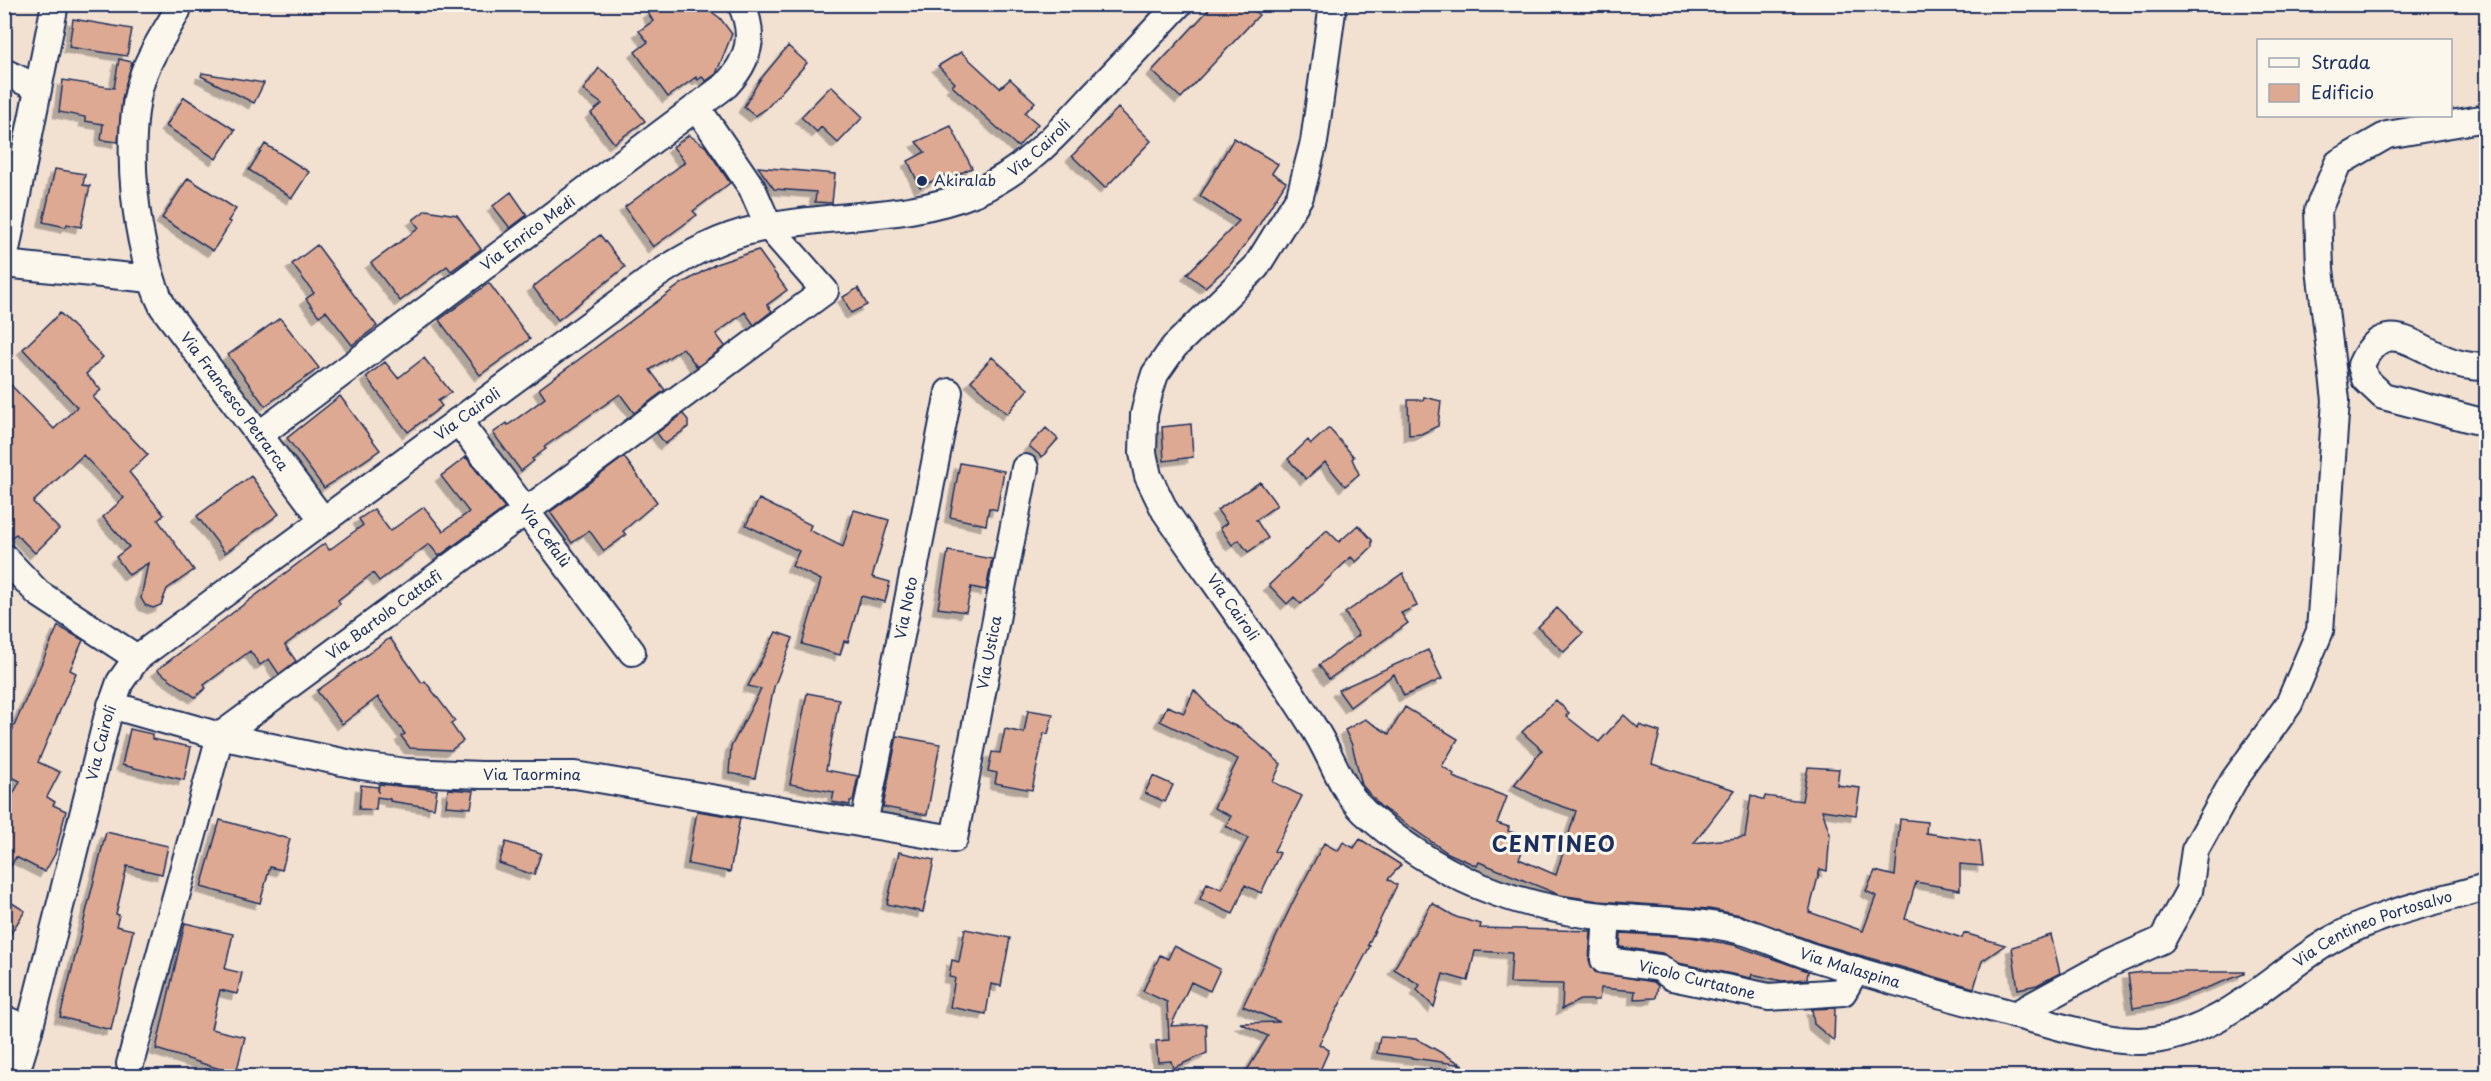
<svg xmlns="http://www.w3.org/2000/svg" width="2491" height="1081" font-family="'Playpen Sans',sans-serif">
<style>
.building{fill:#dda992;stroke:#1b2f5e;stroke-width:1.5;filter:url(#shadow)}
.lines{fill:none;stroke-linecap:round;stroke-linejoin:round}
.minor-casing{stroke:#1b2f5e;stroke-width:30}
.minor{stroke:#fbf7ec;stroke-width:26}
.poi-dot{fill:#1b2f5e;stroke:#fbf7ec;stroke-width:2}
.labels{text-anchor:middle;stroke-width:6;stroke-linejoin:round;paint-order:stroke}
.street-label{font-size:15px;fill:#1b2f5e;stroke:#fbf7ec}
.poi-label{font-size:15px;fill:#1b2f5e;stroke:#fbf7ec;text-anchor:start}
.district-label{font-size:21px;font-weight:bold;letter-spacing:1.5px;fill:#1b2f5e;stroke:#fbf7ec}
</style>
<defs>
<filter id="shadow"><feDropShadow dx="-5.5" dy="5.5" stdDeviation="0" flood-color="#0004"/></filter>
</defs>
<rect width="100%" height="100%" fill="#f2e0d1"/>
<filter id="ink" filterUnits="userSpaceOnUse"><feTurbulence type="fractalNoise" baseFrequency=".0167" numOctaves="2"/><feDisplacementMap in="SourceGraphic" scale="12" xChannelSelector="R" yChannelSelector="G"/><feConvolveMatrix kernelMatrix="1 2 1 2 8 2 1 2 1" color-interpolation-filters="sRGB"/></filter>
<g filter="url(#ink)">
<path class="building" d="M 659,4 L 701,4 L 720,18 L 732,34 L 716,74 L 706,81 L 702,77 L 698,80 L 696,77 L 668,97 L 635,52 L 648,42 L 639,31 L 653,21 L 648,13 Z
M 1214,4 L 1247,4 L 1259,15 L 1181,98 L 1152,71 Z
M 73,19 L 132,29 L 127,56 L 69,47 Z
M 788,46 L 807,63 L 766,109 L 755,116 L 744,107 L 759,81 Z
M 961,52 L 1000,88 L 1010,79 L 1035,102 L 1025,113 L 1038,124 L 1018,147 L 952,86 L 955,83 L 938,66 Z
M 119,59 L 132,62 L 122,99 L 118,142 L 101,140 L 103,124 L 85,121 L 85,117 L 59,112 L 63,80 L 114,88 Z
M 599,68 L 614,80 L 645,121 L 614,143 L 591,113 L 602,104 L 583,90 Z
M 202,73 L 264,83 L 254,103 L 201,76 Z
M 831,86 L 863,117 L 838,143 L 821,127 L 817,132 L 801,117 Z
M 184,97 L 235,130 L 216,159 L 166,126 Z
M 1118,108 L 1151,141 L 1105,188 L 1072,156 Z
M 951,126 L 972,168 L 948,179 L 946,175 L 920,187 L 908,161 L 925,152 L 916,142 Z
M 689,135 L 706,147 L 730,183 L 693,211 L 697,215 L 653,247 L 625,207 L 685,162 L 673,147 Z
M 1234,138 L 1278,164 L 1272,173 L 1286,182 L 1254,233 L 1230,265 L 1205,287 L 1187,274 L 1239,221 L 1200,196 Z
M 265,144 L 309,172 L 292,198 L 249,170 Z
M 758,167 L 835,174 L 832,203 L 815,202 L 816,192 L 774,189 Z
M 55,169 L 85,174 L 83,185 L 90,186 L 81,227 L 67,224 L 66,227 L 43,222 Z
M 188,178 L 236,209 L 228,221 L 231,222 L 213,251 L 162,218 Z
M 511,192 L 527,215 L 510,228 L 493,206 Z
M 426,210 L 457,215 L 481,249 L 451,271 L 447,266 L 400,301 L 371,263 L 419,228 L 413,220 Z
M 600,235 L 625,267 L 558,320 L 533,287 Z
M 317,245 L 377,326 L 352,345 L 326,311 L 319,316 L 306,299 L 314,293 L 292,264 Z
M 758,250 L 787,290 L 767,305 L 772,311 L 754,325 L 745,312 L 716,334 L 725,346 L 697,367 L 683,348 L 650,370 L 665,390 L 634,413 L 620,394 L 544,447 L 546,449 L 532,459 L 534,461 L 521,471 L 493,433 L 507,423 L 508,425 L 545,398 L 539,389 L 681,284 L 716,264 Z
M 489,283 L 530,339 L 480,375 L 439,320 Z
M 858,288 L 867,305 L 851,313 L 843,297 Z
M 60,313 L 103,357 L 86,374 L 101,390 L 93,397 L 148,455 L 129,472 L 164,515 L 158,520 L 194,570 L 167,589 L 161,605 L 153,608 L 145,605 L 141,598 L 148,563 L 129,575 L 116,557 L 129,547 L 103,517 L 124,498 L 83,455 L 33,502 L 59,529 L 35,553 L 16,534 L 4,542 L 4,378 L 54,429 L 77,407 L 23,349 Z
M 280,318 L 319,368 L 265,406 L 228,355 Z
M 992,357 L 1028,389 L 1007,414 L 971,381 Z
M 424,358 L 451,392 L 438,401 L 442,406 L 408,432 L 366,377 L 385,362 L 398,378 Z
M 340,396 L 380,450 L 324,488 L 287,438 Z
M 1424,397 L 1441,401 L 1438,426 L 1421,434 L 1409,435 L 1408,400 L 1423,400 Z
M 683,414 L 688,420 L 688,427 L 665,444 L 657,433 Z
M 1191,424 L 1193,457 L 1164,461 L 1162,427 Z
M 1046,428 L 1058,439 L 1042,457 L 1029,446 Z
M 1329,428 L 1354,457 L 1352,459 L 1359,474 L 1345,486 L 1325,462 L 1306,479 L 1288,459 L 1308,440 L 1311,444 Z
M 466,457 L 505,508 L 439,556 L 429,544 L 379,581 L 373,573 L 338,600 L 340,604 L 285,645 L 296,661 L 279,674 L 269,659 L 260,665 L 250,651 L 204,685 L 206,688 L 195,697 L 157,670 L 325,543 L 329,550 L 363,525 L 359,519 L 374,509 L 390,531 L 424,507 L 443,531 L 469,512 L 441,476 Z
M 624,457 L 657,502 L 623,531 L 626,535 L 604,551 L 589,530 L 572,543 L 550,512 Z
M 960,463 L 1004,471 L 997,510 L 989,508 L 986,525 L 950,517 Z
M 251,476 L 279,514 L 225,553 L 197,516 Z
M 1260,482 L 1277,505 L 1256,520 L 1268,538 L 1248,552 L 1239,540 L 1232,545 L 1220,528 L 1227,523 L 1217,510 Z
M 759,499 L 811,525 L 809,530 L 843,547 L 854,510 L 889,520 L 872,577 L 890,582 L 885,602 L 861,596 L 848,642 L 844,641 L 840,655 L 802,644 L 821,580 L 792,566 L 799,551 L 746,525 Z
M 1358,525 L 1372,540 L 1372,547 L 1356,562 L 1351,557 L 1301,604 L 1294,597 L 1287,604 L 1269,585 L 1327,530 L 1339,542 Z
M 948,551 L 992,559 L 986,590 L 971,587 L 966,612 L 938,608 Z
M 1403,573 L 1417,606 L 1401,613 L 1408,623 L 1329,679 L 1319,665 L 1359,635 L 1345,613 Z
M 1557,608 L 1583,633 L 1564,652 L 1538,627 Z
M 58,626 L 83,640 L 70,670 L 76,673 L 38,762 L 60,772 L 47,797 L 55,802 L 53,805 L 66,811 L 55,854 L 45,872 L 16,857 L 4,878 L 4,811 L 20,781 L 4,773 L 4,749 Z
M 776,632 L 793,638 L 774,687 L 755,778 L 729,773 L 731,747 L 761,689 L 748,686 Z
M 390,638 L 422,683 L 425,681 L 455,721 L 451,724 L 463,741 L 451,750 L 410,748 L 401,736 L 405,734 L 378,697 L 342,724 L 317,691 Z
M 1428,650 L 1442,679 L 1404,696 L 1394,674 L 1350,707 L 1338,690 Z
M 1194,690 L 1222,720 L 1240,728 L 1281,764 L 1273,782 L 1302,796 L 1274,851 L 1280,853 L 1261,893 L 1245,885 L 1233,914 L 1200,899 L 1207,883 L 1222,889 L 1248,838 L 1226,826 L 1231,816 L 1214,808 L 1238,759 L 1160,721 L 1167,706 L 1184,713 Z
M 807,693 L 839,699 L 826,770 L 858,776 L 853,801 L 850,801 L 850,805 L 832,802 L 834,792 L 790,784 Z
M 1556,700 L 1569,713 L 1566,716 L 1599,742 L 1624,715 L 1638,728 L 1639,725 L 1660,732 L 1652,764 L 1735,790 L 1694,843 L 1745,837 L 1751,795 L 1764,800 L 1765,796 L 1802,801 L 1808,767 L 1839,769 L 1837,785 L 1860,788 L 1856,815 L 1822,810 L 1830,834 L 1827,871 L 1820,869 L 1809,912 L 1863,931 L 1876,896 L 1866,891 L 1875,871 L 1895,876 L 1900,819 L 1927,822 L 1926,833 L 1980,841 L 1983,866 L 1960,864 L 1960,890 L 1916,882 L 1905,919 L 1962,938 L 1964,933 L 2005,945 L 1982,961 L 1974,988 L 1817,943 L 1741,915 L 1709,909 L 1599,901 L 1560,895 L 1479,862 L 1477,866 L 1448,853 L 1380,806 L 1362,785 L 1352,745 L 1345,730 L 1365,719 L 1389,734 L 1405,707 L 1458,739 L 1442,766 L 1454,774 L 1453,777 L 1507,797 L 1497,823 L 1509,827 L 1508,831 L 1528,838 L 1519,859 L 1556,875 L 1576,811 L 1544,800 L 1514,785 L 1542,750 L 1522,732 Z
M 1028,710 L 1053,714 L 1048,734 L 1044,733 L 1032,790 L 995,783 L 997,773 L 988,771 L 992,752 L 1000,753 L 1005,729 L 1024,733 Z
M 130,729 L 152,734 L 152,739 L 191,747 L 184,780 L 122,765 Z
M 897,736 L 940,744 L 927,815 L 883,807 Z
M 1153,776 L 1173,785 L 1165,802 L 1145,793 Z
M 379,784 L 437,790 L 434,808 L 390,801 L 390,799 L 377,797 L 376,810 L 359,809 L 361,785 L 378,787 L 378,793 Z
M 448,789 L 474,791 L 471,808 L 446,806 Z
M 697,811 L 740,818 L 730,872 L 688,864 Z
M 220,820 L 290,839 L 282,870 L 270,867 L 260,903 L 201,887 Z
M 106,832 L 168,846 L 162,874 L 127,866 L 116,914 L 119,915 L 116,926 L 133,930 L 111,1030 L 60,1017 Z
M 1360,839 L 1401,865 L 1388,879 L 1397,885 L 1368,945 L 1370,946 L 1319,1044 L 1329,1050 L 1317,1077 L 1243,1077 L 1268,1036 L 1240,1023 L 1280,1022 L 1243,1006 L 1294,900 L 1324,843 L 1338,851 L 1343,842 L 1354,848 Z
M 506,842 L 541,853 L 534,875 L 499,863 Z
M 899,852 L 934,860 L 923,912 L 887,904 Z
M 4,898 L 25,911 L 4,944 Z
M 1432,903 L 1456,917 L 1481,924 L 1480,928 L 1591,931 L 1589,960 L 1595,972 L 1654,982 L 1658,986 L 1656,998 L 1634,999 L 1635,991 L 1601,988 L 1599,1000 L 1580,1000 L 1562,1009 L 1563,984 L 1510,983 L 1512,953 L 1475,951 L 1468,981 L 1443,974 L 1434,1007 L 1417,990 L 1420,985 L 1394,969 Z
M 185,923 L 233,934 L 225,969 L 242,973 L 237,994 L 220,990 L 211,1029 L 245,1037 L 236,1074 L 156,1049 Z
M 965,929 L 1010,938 L 1001,986 L 991,984 L 986,1014 L 950,1007 L 955,978 L 949,977 L 952,960 L 959,962 Z
M 1621,933 L 1690,937 L 1734,945 L 1808,971 L 1807,979 L 1782,981 L 1752,974 L 1751,978 L 1678,963 L 1662,953 L 1620,947 Z
M 2051,935 L 2060,973 L 2037,985 L 2018,989 L 2012,947 Z
M 1174,946 L 1220,969 L 1210,991 L 1191,982 L 1171,1026 L 1206,1024 L 1207,1053 L 1173,1068 L 1171,1061 L 1158,1062 L 1156,1041 L 1169,1040 L 1167,1002 L 1143,991 L 1160,955 L 1168,959 Z
M 2144,972 L 2244,972 L 2244,974 L 2166,1003 L 2133,1008 L 2128,974 Z
M 1835,1008 L 1834,1041 L 1814,1024 L 1812,1009 Z
M 1380,1037 L 1417,1039 L 1463,1065 L 1377,1053 Z"/>
<g class="lines">
<g class="minor-casing">
<g id="minor">
<path id="s1" d="M 1333,4 L 1314,142 L 1300,196 L 1256,267 L 1174,347 L 1155,374 L 1149,393 L 1144,415 L 1143,453 L 1148,476 L 1165,511 C 1214,582 1266,652 1312,725 C 1333,756 1340,792 1370,817 C 1408,850 1450,876 1497,893 C 1535,906 1573,914 1612,917 C 1654,921 1697,920 1738,930 C 1763,936 1787,949 1812,957 C 1884,980 1957,999 2031,1019 C 2071,1029 2113,1045 2154,1040 C 2224,1031 2273,974 2331,940 C 2378,913 2434,902 2486,887"/>
<path id="s2" d="M 177,11 C 166,32 150,54 143,76 C 122,135 135,251 163,307 L 323,520"/>
<path d="M 4,72 L 38,88"/>
<path d="M 4,260 L 55,4"/>
<path d="M 4,264 L 151,279"/>
<path d="M 2486,367 C 2472,367 2459,365 2445,359 C 2411,343 2382,317 2361,365 L 2365,379 L 2383,396 L 2486,423"/>
<path id="s3" d="M 458,421 L 632,652"/>
<path id="s4" d="M 259,435 L 726,85 C 749,61 756,35 741,4"/>
<path d="M 4,557 L 38,593 L 137,658"/>
<path id="s5" d="M 111,705 L 220,736 L 361,766 L 406,772 L 481,775 L 575,775 L 954,839 L 1025,468"/>
<path id="s6" d="M 864,824 L 949,392"/>
<path d="M 1607,917 L 1604,960 L 1660,968 L 1672,977 L 1769,997 L 1843,992 L 1856,970"/>
<path d="M 2015,1015 L 2110,963 L 2162,940 L 2189,891 L 2195,850 L 2234,780 L 2289,704 L 2320,631 L 2336,400 L 2320,269 L 2318,210 L 2338,163 L 2387,135 L 2486,118"/>
<path d="M 4,1019 L 29,1030"/>
<path id="s7" d="M 130,1064 L 220,736 L 825,291 L 769,227 L 752,188 L 698,109"/>
<path id="s8" d="M 15,1076 L 29,1030 L 107,719 L 120,682 L 137,658 L 658,274 C 689,254 720,237 757,229 C 830,213 905,221 976,192 C 1025,171 1059,132 1094,94 C 1123,64 1151,34 1179,4"/>
</g>
</g>
<use href="#minor" class="minor"/>
</g>
</g>
<circle class="poi-dot" cx="922" cy="181" r="6"/>
<g class="labels">
<g class="street-label">
<text dy="5" stroke="none"><textPath href="#s8" startOffset="1494">Via Cairoli</textPath></text>
<text dy="5" stroke="none"><textPath href="#s4" startOffset="336">Via Enrico Medi</textPath></text>
<text dy="5" stroke="none"><textPath href="#s2" startOffset="428">Via Francesco Petrarca</textPath></text>
<text dy="5" stroke="none"><textPath href="#s8" startOffset="848">Via Cairoli</textPath></text>
<text dy="5" stroke="none"><textPath href="#s3" startOffset="144">Via Cefalù</textPath></text>
<text dy="5" stroke="none"><textPath href="#s6" startOffset="220">Via Noto</textPath></text>
<text dy="5" stroke="none"><textPath href="#s1" startOffset="687">Via Cairoli</textPath></text>
<text dy="5" stroke="none"><textPath href="#s7" startOffset="544">Via Bartolo Cattafi</textPath></text>
<text dy="5" stroke="none"><textPath href="#s5" startOffset="1046">Via Ustica</textPath></text>
<text dy="5" stroke="none"><textPath href="#s8" startOffset="344">Via Cairoli</textPath></text>
<text dy="5" stroke="none"><textPath href="#s5" startOffset="429">Via Taormina</textPath></text>
<text dy="5" stroke="none"><textPath href="#s1" startOffset="2012">Via Centineo Portosalvo</textPath></text>
<text dy="5" stroke="none"><textPath href="#s1" startOffset="1450">Via Malaspina</textPath></text>
<text transform="translate(1697 980) rotate(14)" y="5">Vicolo Curtatone</text>
</g>
<g class="poi-label">
<text x="934" y="186">Akiralab</text>
</g>
<g class="district-label">
<text x="1554" y="852">CENTINEO</text>
</g>
</g>
<rect width="2491" height="1081" fill="none" stroke="#fbf7ec" stroke-width="24"/>
<rect x="12" y="12" width="2467" height="1057" fill="none" stroke="#1b2f5e" stroke-width="2" filter="url(#ink)"/>
<rect x="2257" y="39" width="195" height="78" fill="#fbf7ec" stroke="#a1a7b3" stroke-width="1.5"/>
<rect x="2269" y="58" width="30" height="9" fill="#fbf7ec" stroke="#a1a7b3" stroke-width="1.5"/>
<text x="2311" y="69" font-size="18" fill="#1b2f5e">Strada</text>
<rect x="2269" y="84" width="30" height="18" fill="#dda992" stroke="#a1a7b3" stroke-width="1.5"/>
<text x="2311" y="99" font-size="18" fill="#1b2f5e">Edificio</text>
</svg>
